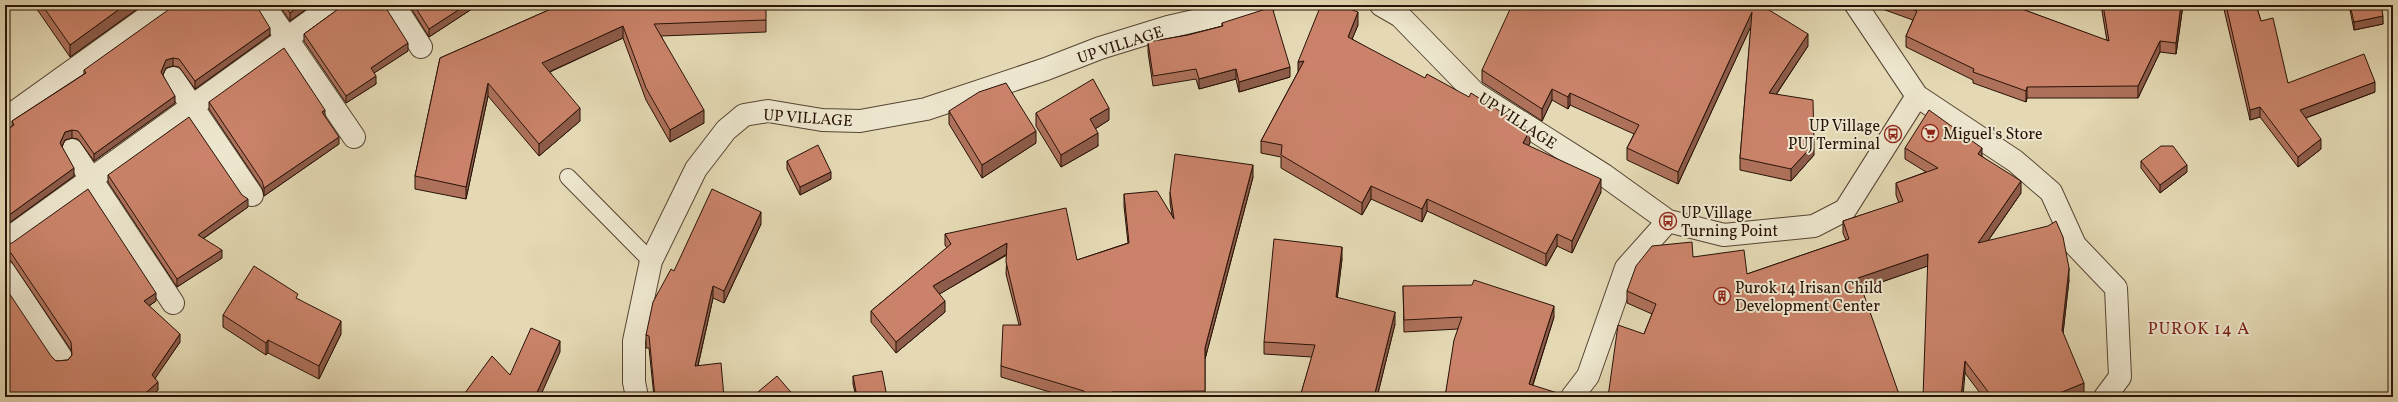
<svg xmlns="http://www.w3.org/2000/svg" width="2398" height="402" font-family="Vollkorn,serif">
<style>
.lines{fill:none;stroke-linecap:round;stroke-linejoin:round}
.service-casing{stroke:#574432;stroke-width:18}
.minor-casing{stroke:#574432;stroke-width:24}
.service{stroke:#ede6ce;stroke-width:16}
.minor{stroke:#ede6ce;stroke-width:22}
.wall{fill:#ae715b;stroke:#281207}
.shaded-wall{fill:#8d5c4a;stroke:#281207}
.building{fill:#ca836a;stroke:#281207}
.labels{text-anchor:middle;stroke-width:4;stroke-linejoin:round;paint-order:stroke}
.street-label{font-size:16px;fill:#281207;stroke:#ede6ce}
.poi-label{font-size:16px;fill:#281207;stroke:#ede6ce;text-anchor:start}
.neighbourhood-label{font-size:17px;letter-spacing:1px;fill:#7a1f14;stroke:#ede6ce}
</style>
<rect width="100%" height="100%" fill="#e4d9b4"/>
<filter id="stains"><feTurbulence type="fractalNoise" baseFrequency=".005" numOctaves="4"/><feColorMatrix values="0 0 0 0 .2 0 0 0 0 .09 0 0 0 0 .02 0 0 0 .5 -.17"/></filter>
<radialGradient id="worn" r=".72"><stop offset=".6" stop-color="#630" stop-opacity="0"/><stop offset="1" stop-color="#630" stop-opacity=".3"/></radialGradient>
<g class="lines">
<g class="service-casing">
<path id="service" d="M 568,177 L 651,261"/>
</g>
<g class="minor-casing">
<path id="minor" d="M 264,5 L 354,137
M 394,5 L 421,47
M 1381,5 L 1400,16 L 1475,93 L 1604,175 L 1668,221 L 1724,235 L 1814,226 L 1845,210 L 1917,96 L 1856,5
M 173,78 L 252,195
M 1917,96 L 2015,161 L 2051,192 L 2075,245 L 2116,288 L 2120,377 L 2105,397
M 5,119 L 164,5
M 72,150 L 173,303
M 5,241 L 333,5
M 5,272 L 61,357
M 637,397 L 634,382 L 634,341 L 651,261 L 696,169 L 726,130 L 744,115 L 768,111 L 822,120 L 860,121 L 926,109 L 1046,69 L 1100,48 L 1168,27 L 1264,5
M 1572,397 L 1588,376 L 1626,268 L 1668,221"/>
</g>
<use href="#service" class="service"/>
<use href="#minor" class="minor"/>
</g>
<path class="wall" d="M 34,5 L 143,5 L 70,57 Z
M 279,5 L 312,5 L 290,21 Z
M 409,5 L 478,5 L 429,37 Z
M 560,5 L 766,20 L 766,32 L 661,36 L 704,123 L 670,142 L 646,100 L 623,38 L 550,72 L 580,121 L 539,156 L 488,96 L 466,199 L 415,189 L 415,176 L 440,58 Z
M 1761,5 L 1808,46 L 1776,95 L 1814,155 L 1791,181 L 1740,170 L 1740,158 L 1751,26 L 1678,184 L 1627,160 L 1627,148 L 1634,134 L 1570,105 L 1568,109 L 1552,100 L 1542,121 L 1482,82 L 1482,70 Z
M 1871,5 L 2011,5 L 2107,41 L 2101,5 L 2183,5 L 2176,54 L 2160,52 L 2138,98 L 2027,98 L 2026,102 L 1973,83 L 1973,80 L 1906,47 L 1906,36 L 1913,20 Z
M 2223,5 L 2256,5 L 2261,21 L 2288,83 L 2375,92 L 2306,118 L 2321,149 L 2298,167 L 2260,117 L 2250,120 Z
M 2349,5 L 2381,5 L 2383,24 L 2354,30 Z
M 341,7 L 408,51 L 374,73 L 376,84 L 346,103 L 304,41 L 304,34 Z
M 1222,23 L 1290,77 L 1239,92 L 1236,79 L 1199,89 L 1196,79 L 1153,86 L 1148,52 L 1148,42 L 1188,35 L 1222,26 Z
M 1358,25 L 1352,39 L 1530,143 L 1528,146 L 1601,192 L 1572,253 L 1557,246 L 1546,266 L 1427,211 L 1422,222 L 1371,199 L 1362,215 L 1281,168 L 1281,157 L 1261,153 L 1261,141 L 1298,72 Z
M 270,35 L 195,89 L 179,67 L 173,66 L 166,68 L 163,75 L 175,103 L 94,161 L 78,139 L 72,138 L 65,140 L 62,147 L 74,176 L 5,226 L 5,131 L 12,126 L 12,121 L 84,74 L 84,70 Z
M 209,102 L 325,117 L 339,144 L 264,196 L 262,188 L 209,109 Z
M 949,111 L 1036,143 L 982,178 L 949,124 Z
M 1036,113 L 1109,120 L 1095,129 L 1098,146 L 1061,167 L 1036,126 Z
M 1905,148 L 1982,156 L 2021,193 L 1988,241 L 2069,280 L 2063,333 L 2084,395 L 2080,397 L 1983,397 L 1965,373 L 1927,266 L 1862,289 L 1644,334 L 1652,314 L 1627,303 L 1627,291 L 1693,257 L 1747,274 L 1846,240 L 1843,233 L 1843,221 L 1899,203 L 1896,195 L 1896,183 L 1926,172 L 1905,159 Z
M 787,161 L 831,179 L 800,195 L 787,169 Z
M 2141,161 L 2187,172 L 2160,193 L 2141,168 Z
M 108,175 L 248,207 L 203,239 L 222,258 L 177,287 L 108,182 Z
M 1253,177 L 1205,359 L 1205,397 L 1066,397 L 1001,377 L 1001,366 L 1019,325 L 1006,274 L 1007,255 L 939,294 L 945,312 L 896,353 L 871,322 L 871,311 L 947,248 L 945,245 L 945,234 L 1077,260 L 1128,243 L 1124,206 L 1124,194 L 1172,215 L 1170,203 L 1170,192 Z
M 761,224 L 724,303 L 713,298 L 698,366 L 724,397 L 654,397 L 649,348 L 646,348 L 646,335 L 674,271 Z
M 5,244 L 156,301 L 149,306 L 180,342 L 155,378 L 158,390 L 150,397 L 5,397 L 51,356 L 56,361 L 68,360 L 72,355 L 71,350 L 11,261 L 5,260 Z
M 1342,259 L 1337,298 L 1395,324 L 1377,397 L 1300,397 L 1312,357 L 1264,354 L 1264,342 Z
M 1403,286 L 1554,317 L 1533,385 L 1445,397 L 1458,329 L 1404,332 Z
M 298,299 L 341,334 L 319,379 L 268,353 L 266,355 L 223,327 L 223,315 Z
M 853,376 L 887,397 L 856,397 L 853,384 Z"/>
<path class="shaded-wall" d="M 125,5 L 143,5 L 70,57 L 70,45 Z
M 301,5 L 312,5 L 290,21 L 290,13 Z
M 466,5 L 478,5 L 429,37 L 429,29 Z
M 2181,5 L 2183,5 L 2176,54 L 2176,43 Z
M 1358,12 L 1358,25 L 1348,49 L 1348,37 Z
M 1752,12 L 1752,24 L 1678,184 L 1678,172 Z
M 2383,16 L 2383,24 L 2354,30 L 2354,22 Z
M 623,26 L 623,38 L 542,75 L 542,63 Z
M 270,28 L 270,35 L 195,89 L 195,81 Z
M 1808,34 L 1808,46 L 1769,105 L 1769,93 Z
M 2160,41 L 2160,52 L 2138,98 L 2138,86 Z
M 408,43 L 408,51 L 371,75 L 371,68 Z
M 173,58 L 173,66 L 166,68 L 161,79 L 161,72 L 166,60 Z
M 1304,61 L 1298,75 L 1298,62 Z
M 1290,67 L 1290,77 L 1239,92 L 1239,82 Z
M 1236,69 L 1236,79 L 1199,89 L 1199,79 Z
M 376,76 L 376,84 L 346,103 L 346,96 Z
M 2375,82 L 2375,92 L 2300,120 L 2300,110 Z
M 488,83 L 488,96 L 466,199 L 466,187 Z
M 2027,87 L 2027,98 L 2026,102 L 2026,91 Z
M 1552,89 L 1552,100 L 1542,121 L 1542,109 Z
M 1570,93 L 1570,105 L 1568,109 L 1568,97 Z
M 175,96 L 175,103 L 94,161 L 94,154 Z
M 2260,107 L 2260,117 L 2250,120 L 2250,110 Z
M 580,108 L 580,121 L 539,156 L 539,144 Z
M 1109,108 L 1109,120 L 1090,132 L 1090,119 Z
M 325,110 L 325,117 L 322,112 Z
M 704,110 L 704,123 L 670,142 L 670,130 Z
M 72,130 L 72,138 L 65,140 L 60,151 L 60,143 L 65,132 Z
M 1530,130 L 1530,143 L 1523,156 L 1523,143 Z
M 1036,131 L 1036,143 L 982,178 L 982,165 Z
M 1098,133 L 1098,146 L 1061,167 L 1061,155 Z
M 339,137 L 339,144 L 264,196 L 264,188 Z
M 2321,139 L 2321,149 L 2298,167 L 2298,157 Z
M 1814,144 L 1814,155 L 1791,181 L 1791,169 Z
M 1982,148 L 1982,160 L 1978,154 Z
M 1253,165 L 1253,177 L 1205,359 L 1205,348 Z
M 2187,165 L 2187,172 L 2160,193 L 2160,185 Z
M 74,168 L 74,176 L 5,226 L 5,218 Z
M 831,172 L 831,179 L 800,195 L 800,187 Z
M 1601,179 L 1601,192 L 1572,253 L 1572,241 Z
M 2021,181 L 2021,193 L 1978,255 L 1978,243 Z
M 1371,186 L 1371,199 L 1362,215 L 1362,203 Z
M 248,199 L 248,207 L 198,242 L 198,235 Z
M 1427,199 L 1427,211 L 1422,222 L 1422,209 Z
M 761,212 L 761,224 L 724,303 L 724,291 Z
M 1557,234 L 1557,246 L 1546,266 L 1546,254 Z
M 1007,243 L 1007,254 L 933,298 L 933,286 Z
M 1342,247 L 1342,259 L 1336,309 L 1336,297 Z
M 222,250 L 222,258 L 177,287 L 177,279 Z
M 1928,254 L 1928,266 L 1858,290 L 1858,278 Z
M 2069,268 L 2069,280 L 2062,342 L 2062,330 Z
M 713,286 L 713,298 L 695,378 L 695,366 Z
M 156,293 L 156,301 L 144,309 L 144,301 Z
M 945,301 L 945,312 L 896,353 L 896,342 Z
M 1554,306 L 1554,317 L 1529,396 L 1529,384 Z
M 1395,312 L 1395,324 L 1377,397 L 1374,397 Z
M 341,321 L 341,334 L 319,379 L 319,366 Z
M 180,334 L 180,342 L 152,383 L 152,375 Z
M 268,340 L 268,353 L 266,355 L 266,343 Z
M 560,341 L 560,352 L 540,397 L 535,397 Z
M 1965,361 L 1965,373 L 1963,397 L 1961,397 Z
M 158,382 L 158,390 L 150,397 L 141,397 Z
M 2084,383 L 2084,395 L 2080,397 L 2050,397 Z"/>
<path class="building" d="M 42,5 L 125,5 L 70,45 Z
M 175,5 L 256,5 L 270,28 L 195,81 L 179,59 L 173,58 L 166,60 L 161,72 L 175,96 L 94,154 L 78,131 L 72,130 L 65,132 L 60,143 L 74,168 L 5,218 L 5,131 L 14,125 L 12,121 L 86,73 L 84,70 Z
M 284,5 L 301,5 L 290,13 Z
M 342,5 L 384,5 L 408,43 L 371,68 L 376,76 L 346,96 L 304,34 L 341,7 Z
M 414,5 L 466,5 L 429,29 Z
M 560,5 L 766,5 L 766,20 L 654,24 L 704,110 L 670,130 L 646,88 L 623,26 L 542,63 L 580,108 L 539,144 L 488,83 L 466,187 L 415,176 L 440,58 Z
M 1321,5 L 1339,5 L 1358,12 L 1348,37 L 1425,78 L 1427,74 L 1469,97 L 1471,93 L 1530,130 L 1523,143 L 1601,179 L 1572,241 L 1557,234 L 1546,254 L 1427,199 L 1422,209 L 1371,186 L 1362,203 L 1281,155 L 1282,145 L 1261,141 L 1304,61 L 1298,62 Z
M 1512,5 L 1761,5 L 1808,34 L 1769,93 L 1813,100 L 1814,144 L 1791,169 L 1740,158 L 1752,12 L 1678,172 L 1627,148 L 1639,125 L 1570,93 L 1568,97 L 1552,89 L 1542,109 L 1482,70 Z
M 1901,5 L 2011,5 L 2109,41 L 2103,5 L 2181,5 L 2176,43 L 2160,41 L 2138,86 L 2027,87 L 2026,91 L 1973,72 L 1974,69 L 1906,36 L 1917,11 Z
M 2226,5 L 2256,5 L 2261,21 L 2273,18 L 2288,83 L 2364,54 L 2375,82 L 2300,110 L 2321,139 L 2298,157 L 2260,107 L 2250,110 Z
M 2350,5 L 2381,5 L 2383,16 L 2354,22 Z
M 1272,7 L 1290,67 L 1239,82 L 1236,69 L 1199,79 L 1196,69 L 1153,76 L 1148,42 L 1188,35 L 1223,26 L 1222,23 Z
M 284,48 L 325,110 L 322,112 L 339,137 L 264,188 L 262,181 L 209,102 Z
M 1093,79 L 1109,108 L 1090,119 L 1098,133 L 1061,155 L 1036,113 Z
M 1006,83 L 1036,131 L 982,165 L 949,111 L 979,92 Z
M 1929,110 L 1982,148 L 1978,154 L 2021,181 L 1978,243 L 2048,226 L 2056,221 L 2063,237 L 2069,268 L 2062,330 L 2084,383 L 2050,397 L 1992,397 L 1965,361 L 1961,397 L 1923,397 L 1928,254 L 1858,278 L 1900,397 L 1608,397 L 1618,325 L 1644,334 L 1656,304 L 1627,291 L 1636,266 L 1652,246 L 1692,242 L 1693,257 L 1744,250 L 1747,274 L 1849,239 L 1843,221 L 1903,201 L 1896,183 L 1938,168 L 1905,148 Z
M 189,117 L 242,195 L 248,199 L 198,235 L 222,250 L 177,279 L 108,175 Z
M 818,145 L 831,172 L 800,187 L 787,161 Z
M 2161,146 L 2173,146 L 2187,165 L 2160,185 L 2141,161 Z
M 1175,154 L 1253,165 L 1205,348 L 1205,391 L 1112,392 L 1112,397 L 1083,397 L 1084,391 L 1001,366 L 1003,325 L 1021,325 L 1006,262 L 1007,243 L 933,286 L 945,301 L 896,342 L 871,311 L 951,244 L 945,234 L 1066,208 L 1077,260 L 1129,243 L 1124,194 L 1157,191 L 1174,219 L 1170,192 Z
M 88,189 L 156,293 L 144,301 L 180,334 L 152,375 L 158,382 L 141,397 L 5,397 L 5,287 L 51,356 L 56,361 L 68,360 L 72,355 L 71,342 L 11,253 L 5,252 L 5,244 L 12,243 Z
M 712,189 L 761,212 L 724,291 L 713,286 L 695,366 L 721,363 L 724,397 L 655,397 L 649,336 L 646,335 L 653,302 L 671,269 L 674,271 Z
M 1274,239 L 1342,247 L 1336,297 L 1395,312 L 1374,397 L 1300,397 L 1315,345 L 1264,342 Z
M 254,266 L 298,294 L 296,298 L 341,321 L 319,366 L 268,340 L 266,343 L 223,315 Z
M 1474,280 L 1554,306 L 1529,384 L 1570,397 L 1445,397 L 1454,340 L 1462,317 L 1404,320 L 1403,286 L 1472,285 Z
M 531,328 L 560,341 L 535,397 L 462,397 L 492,356 L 510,375 Z
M 882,371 L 887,397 L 857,397 L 853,376 Z
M 777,376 L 795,397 L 752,397 Z"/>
<defs>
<g id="supermarket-ring" transform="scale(0.9)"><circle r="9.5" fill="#ede6ce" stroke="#8f2418" stroke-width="1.5"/><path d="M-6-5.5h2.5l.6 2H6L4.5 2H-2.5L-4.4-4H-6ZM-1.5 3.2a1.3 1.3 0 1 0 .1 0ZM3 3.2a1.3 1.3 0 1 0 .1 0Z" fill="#8f2418"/></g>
<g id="bus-ring" transform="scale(0.9)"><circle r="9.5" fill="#ede6ce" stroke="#8f2418" stroke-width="1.5"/><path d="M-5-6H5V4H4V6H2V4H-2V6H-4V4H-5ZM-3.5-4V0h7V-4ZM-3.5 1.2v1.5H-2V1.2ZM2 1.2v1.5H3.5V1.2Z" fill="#8f2418"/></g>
<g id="building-ring" transform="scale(0.9)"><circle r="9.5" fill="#ede6ce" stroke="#8f2418" stroke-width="1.5"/><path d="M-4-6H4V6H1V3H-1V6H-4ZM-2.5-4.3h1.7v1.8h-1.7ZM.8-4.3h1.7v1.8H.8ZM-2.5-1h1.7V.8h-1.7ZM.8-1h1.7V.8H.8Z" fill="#8f2418"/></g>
</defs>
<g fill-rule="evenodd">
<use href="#supermarket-ring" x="1930" y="133"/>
<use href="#bus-ring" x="1893" y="134"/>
<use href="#bus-ring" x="1668" y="221"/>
<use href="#building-ring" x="1722" y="296"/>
</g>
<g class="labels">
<g class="street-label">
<text transform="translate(1120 44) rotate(-18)" y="6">UP VILLAGE</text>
<text transform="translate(808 117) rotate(4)" y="6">UP VILLAGE</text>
<text transform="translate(1518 120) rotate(33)" y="6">UP VILLAGE</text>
</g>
<g class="poi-label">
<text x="1880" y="131" text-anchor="end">UP Village<tspan x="1880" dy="18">PUJ Terminal</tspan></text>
<text x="1943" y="139">Miguel's Store</text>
<text x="1681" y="218">UP Village<tspan x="1681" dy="18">Turning Point</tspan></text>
<text x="1735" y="293">Purok 14 Irisan Child<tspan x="1735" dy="18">Development Center</tspan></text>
</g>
<g class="neighbourhood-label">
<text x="2199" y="334">PUROK 14 A</text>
</g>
</g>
<rect width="2398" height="402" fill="none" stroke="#e4d9b4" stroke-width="20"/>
<rect x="6" y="6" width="2386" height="390" fill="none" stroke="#281207" stroke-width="2"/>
<rect x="10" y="10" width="2378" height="382" fill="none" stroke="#281207"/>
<rect width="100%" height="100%" filter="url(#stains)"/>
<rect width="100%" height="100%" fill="url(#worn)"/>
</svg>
